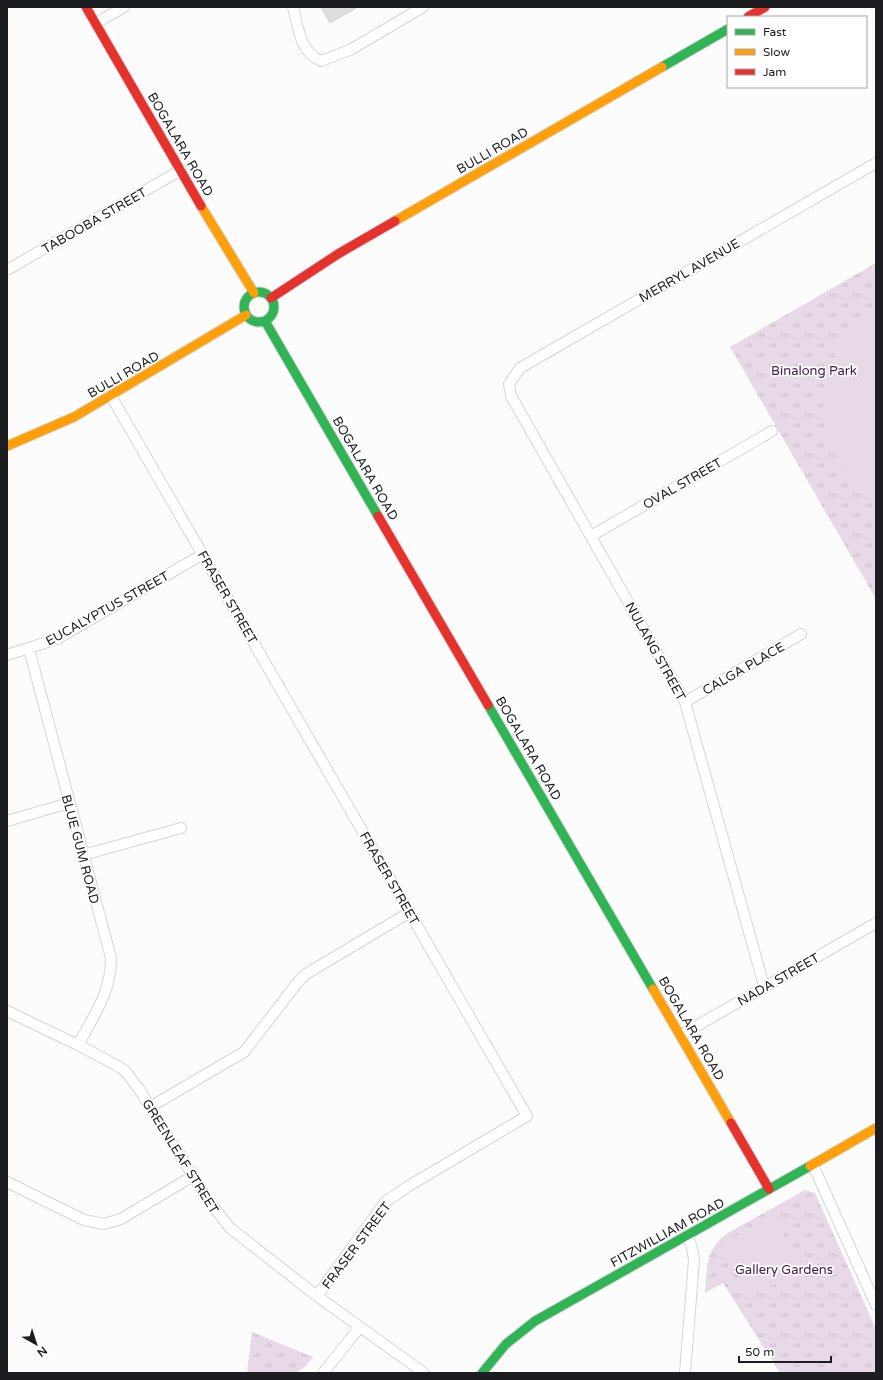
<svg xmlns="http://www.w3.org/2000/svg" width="883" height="1380" font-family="'Varela Round',sans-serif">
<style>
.grass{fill:url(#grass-tufts)}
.pitch{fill:#e8d9e8}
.building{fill:#dddee0;stroke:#d0d2d3}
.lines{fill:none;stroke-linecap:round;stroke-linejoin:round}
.street-casing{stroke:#d6d6d8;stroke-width:12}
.fast-casing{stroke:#d6d6d8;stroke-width:11}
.slow-casing{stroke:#d6d6d8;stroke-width:11}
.jam-casing{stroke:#d6d6d8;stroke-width:11}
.street{stroke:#fff;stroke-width:10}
.fast{stroke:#30b455;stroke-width:9}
.slow{stroke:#ff9f0a;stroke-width:9}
.jam{stroke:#e5322d;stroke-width:9}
.labels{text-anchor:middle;stroke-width:3.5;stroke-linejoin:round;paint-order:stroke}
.street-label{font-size:13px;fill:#1c1d20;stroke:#fff}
.park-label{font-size:13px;fill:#452045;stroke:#fff}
</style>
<defs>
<pattern id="grass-tufts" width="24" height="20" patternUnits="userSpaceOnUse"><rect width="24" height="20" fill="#e8d9e8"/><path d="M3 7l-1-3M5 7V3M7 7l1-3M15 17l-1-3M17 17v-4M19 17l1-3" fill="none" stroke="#c6bac7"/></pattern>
</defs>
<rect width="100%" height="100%" fill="#fcfcfc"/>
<path class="grass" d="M 876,263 L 876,599 L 730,347 Z
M 805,1190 L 815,1193 L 876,1329 L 876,1373 L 780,1373 L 723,1283 L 705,1293 C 707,1268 705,1251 726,1234 Z
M 252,1332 L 313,1357 L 305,1367 L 295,1373 L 247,1373 Z"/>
<path class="pitch" d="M 876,312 L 876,497 C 858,484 841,469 832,448 C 812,400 828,337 876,312 Z
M 773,1216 L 802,1269 L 751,1297 L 722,1244 Z"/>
<path class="building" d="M 321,7 L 358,7 L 330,23 Z"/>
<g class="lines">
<g class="street-casing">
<path id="street" d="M 293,7 C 298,27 300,52 321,61 L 350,50 L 423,7
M 96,23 L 124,7
M 7,270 L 181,170
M 111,396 L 527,1116 L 407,1187 L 385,1202 L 317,1296
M 591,536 L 772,431
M 29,649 L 111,958 C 111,993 94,1015 78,1045
M 7,655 L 57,639 L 203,554
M 685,702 L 801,634
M 7,821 L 69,803
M 83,855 L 181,828
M 764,986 L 685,702 L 511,396 L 509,384 L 520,368 L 876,163
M 7,1011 L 78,1045 L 116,1065 L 125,1071 L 139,1089 L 208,1200 L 230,1228 L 317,1296 L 424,1373
M 681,1035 L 876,923
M 150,1107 L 244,1052 L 298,982 L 306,974 L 410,912
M 813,1165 L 876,1305
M 7,1182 L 84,1220 L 104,1224 L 121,1219 L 193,1176
M 323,1373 L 360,1327
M 685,1373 L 694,1260 L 692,1247 L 687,1236"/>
</g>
<g class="fast-casing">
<path id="fast" d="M 662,67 L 728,29
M244 307a15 15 0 1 1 30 0a15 15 0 1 1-30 0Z
M 265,321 L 378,516
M 488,705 L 653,989
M 482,1373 L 506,1344 L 535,1321 L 810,1166"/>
</g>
<g class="slow-casing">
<path id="slow" d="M 201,206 L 254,293
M 395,221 L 662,67
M 7,446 L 74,417 L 246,315
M 653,989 L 731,1123
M 810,1166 L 876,1128"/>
</g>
<g class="jam-casing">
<path id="jam" d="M 86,7 L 201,206
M 748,17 L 765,7
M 271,298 L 338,254 L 395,221
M 378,516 L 488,705
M 731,1123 L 769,1189"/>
</g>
<use href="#street" class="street"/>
<use href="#fast" class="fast"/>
<use href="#slow" class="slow"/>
<use href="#jam" class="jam"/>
</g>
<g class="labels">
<g class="street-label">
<text transform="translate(181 144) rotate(60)" y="5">BOGALARA ROAD</text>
<text transform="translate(492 150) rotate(-30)" y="5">BULLI ROAD</text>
<text transform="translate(94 220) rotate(-30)" y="5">TABOOBA STREET</text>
<text transform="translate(689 270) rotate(-30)" y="5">MERRYL AVENUE</text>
<text transform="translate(123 374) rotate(-30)" y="5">BULLI ROAD</text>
<text transform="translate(366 468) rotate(60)" y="5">BOGALARA ROAD</text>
<text transform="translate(682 483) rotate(-30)" y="5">OVAL STREET</text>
<text transform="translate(228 597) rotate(60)" y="5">FRASER STREET</text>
<text transform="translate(107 608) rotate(-29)" y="5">EUCALYPTUS STREET</text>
<text transform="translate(656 651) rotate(61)" y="5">NULANG STREET</text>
<text transform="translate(743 668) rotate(-30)" y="5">CALGA PLACE</text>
<text transform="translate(529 748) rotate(60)" y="5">BOGALARA ROAD</text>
<text transform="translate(81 849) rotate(75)" y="5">BLUE GUM ROAD</text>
<text transform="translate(390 878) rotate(60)" y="5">FRASER STREET</text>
<text transform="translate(778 979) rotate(-30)" y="5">NADA STREET</text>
<text transform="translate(692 1028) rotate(60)" y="5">BOGALARA ROAD</text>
<text transform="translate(181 1156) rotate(58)" y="5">GREENLEAF STREET</text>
<text transform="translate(667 1232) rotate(-29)" y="5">FITZWILLIAM ROAD</text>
<text transform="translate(356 1245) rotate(-53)" y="5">FRASER STREET</text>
</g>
<g class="park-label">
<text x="814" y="375">Binalong Park</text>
<text x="784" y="1274">Gallery Gardens</text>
</g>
</g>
<rect width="883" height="1380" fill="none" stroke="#1c1d20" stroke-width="16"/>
<rect x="727" y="16" width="140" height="72" fill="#ffffff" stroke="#a4a5a6"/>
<rect x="735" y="29" width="20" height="6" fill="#30b455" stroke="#a4a5a6"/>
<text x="763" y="36" font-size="12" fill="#1c1d20">Fast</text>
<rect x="735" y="49" width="20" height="6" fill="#ff9f0a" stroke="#a4a5a6"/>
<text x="763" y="56" font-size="12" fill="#1c1d20">Slow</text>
<rect x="735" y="69" width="20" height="6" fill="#e5322d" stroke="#a4a5a6"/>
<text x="763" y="76" font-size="12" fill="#1c1d20">Jam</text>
<g transform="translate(36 1344) rotate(141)" stroke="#ffffff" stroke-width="3" paint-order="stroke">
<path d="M0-3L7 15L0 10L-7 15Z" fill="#1c1d20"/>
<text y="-6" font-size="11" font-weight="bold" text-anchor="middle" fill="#1c1d20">N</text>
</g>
<path d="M739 1356v6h92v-6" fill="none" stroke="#1c1d20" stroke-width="2"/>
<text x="745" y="1356" font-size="12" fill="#1c1d20" stroke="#ffffff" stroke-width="3" paint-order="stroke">50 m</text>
</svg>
